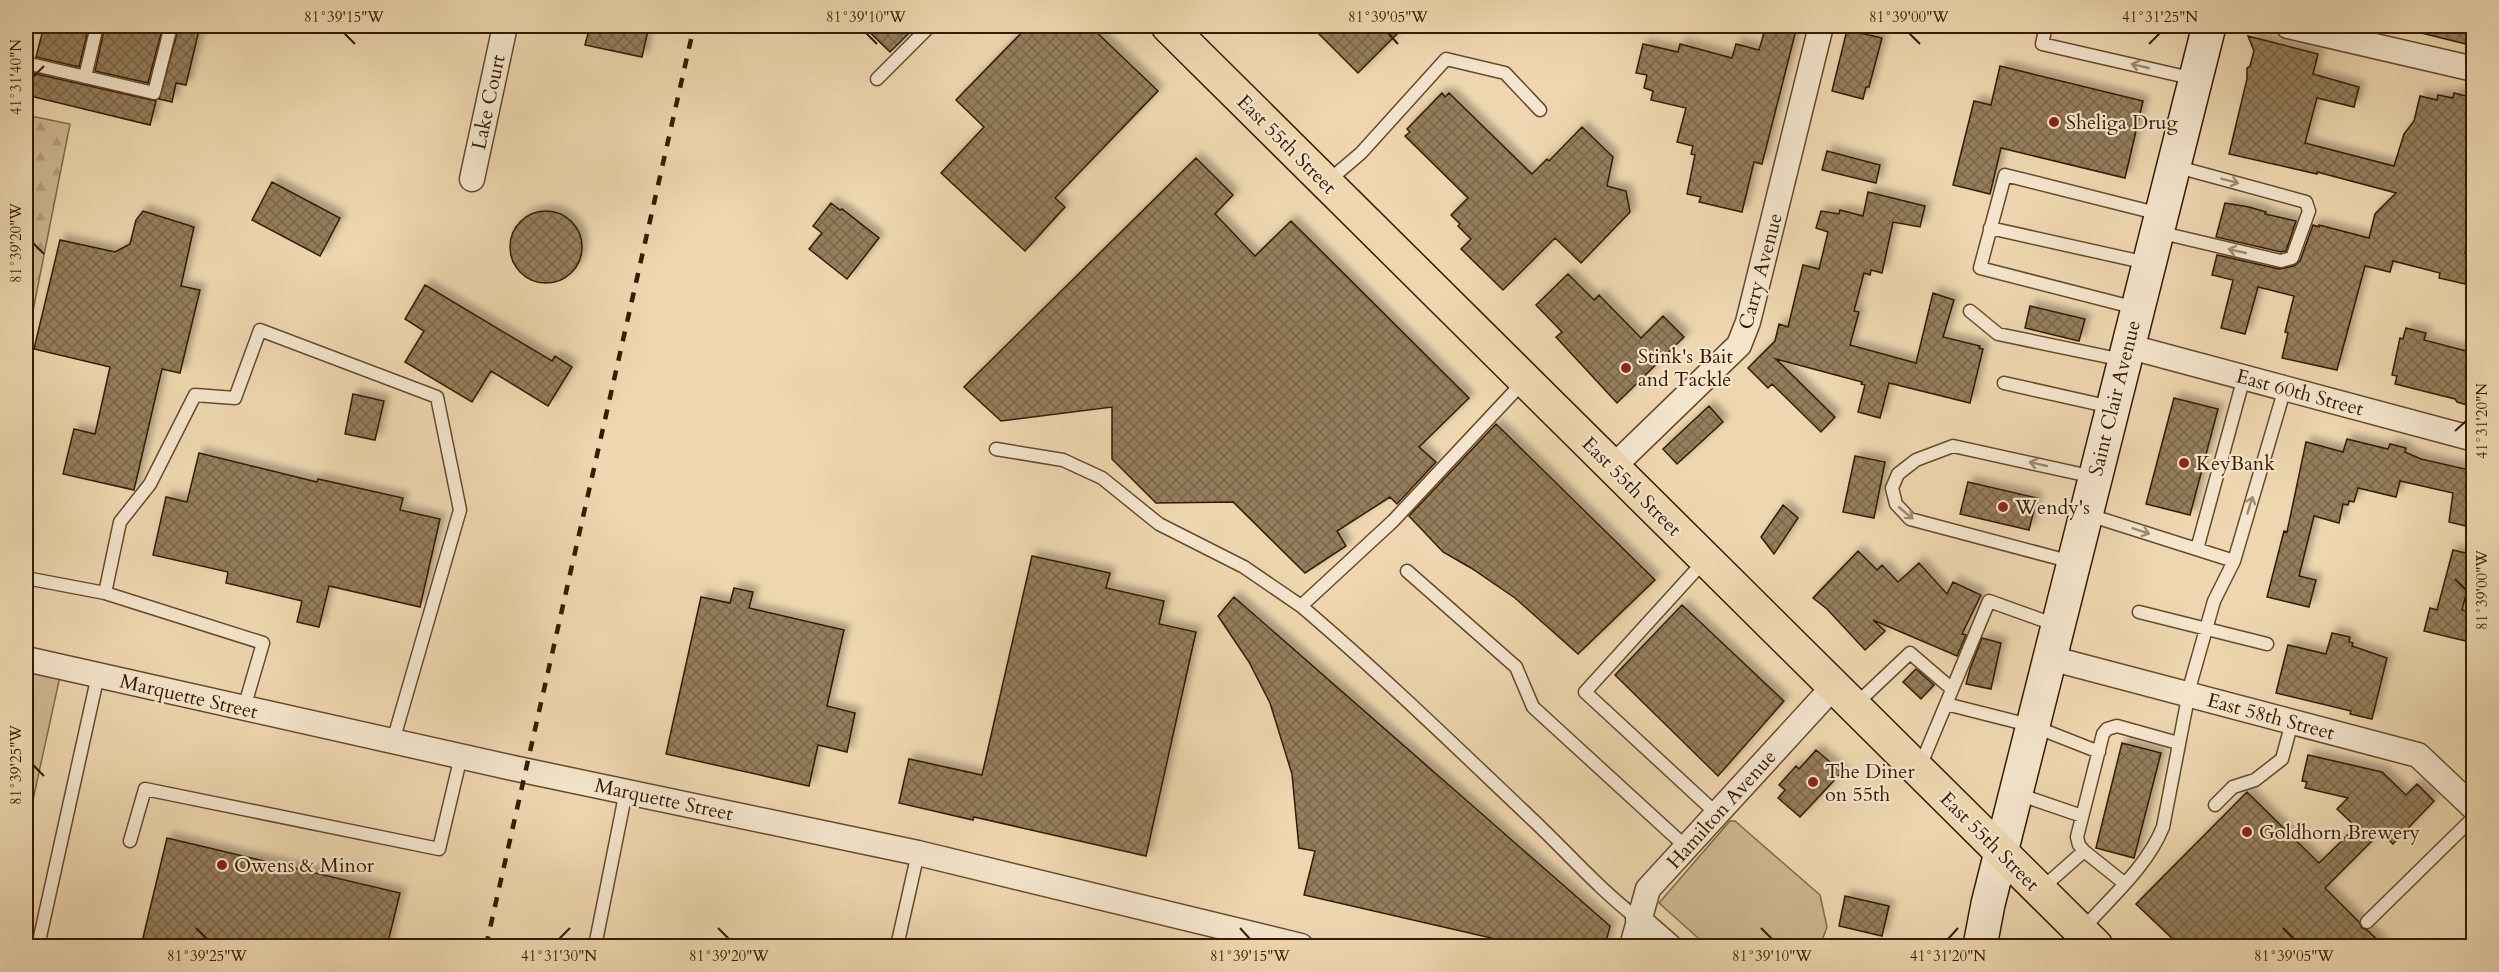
<svg xmlns="http://www.w3.org/2000/svg" width="2499" height="972" font-family="Cardo,serif">
<style>
.grass{fill:#cfb792;stroke:#826a49;stroke-width:1.5}
.forest{fill:url(#forest-firs);stroke:#826a49;stroke-width:1.5}
.building{fill:url(#building-cross-hatch);stroke:#351c00;stroke-width:1.5;filter:url(#shadow)}
.lines{fill:none;stroke-linecap:round;stroke-linejoin:round}
.service-casing{stroke:#634b2c;stroke-width:15}
.minor-casing{stroke:#634b2c;stroke-width:27}
.secondary-casing{stroke:#351c00;stroke-width:36}
.primary-casing{stroke:#351c00;stroke-width:36}
.service{stroke:#f4e5cc;stroke-width:12}
.minor{stroke:#f4e5cc;stroke-width:24}
.secondary{stroke:#f4e5cc;stroke-width:33}
.primary{stroke:#eed7b0;stroke-width:33}
.rail{stroke:#351c00;stroke-width:4.5;stroke-dasharray:10 10;stroke-linecap:butt}
.oneway{stroke:#9e8b70}
.ticks{fill:none;stroke:#351c00;stroke-width:2}
.poi-dot{fill:#8f2418;stroke:#f4e5cc;stroke-width:2}
.labels{text-anchor:middle;stroke-width:4.5;stroke-linejoin:round;paint-order:stroke}
.street-label{font-size:20px;fill:#351c00;stroke:#f4e5cc}
.poi-label{font-size:20px;fill:#351c00;stroke:#f4e5cc;text-anchor:start}
.neatline{fill:none;stroke:#351c00;stroke-width:2}
.ticks-label{font-size:15px;text-anchor:middle;fill:#351c00}
</style>
<defs>
<pattern id="forest-firs" width="22" height="20" patternUnits="userSpaceOnUse" patternTransform="scale(1.5)"><rect width="22" height="20" fill="#cfb792"/><path d="M5 1l3.5 6h-7zM16 11l3.5 6h-7z" fill="#b29d7c"/></pattern>
<pattern id="building-cross-hatch" width="8" height="8" patternUnits="userSpaceOnUse" patternTransform="scale(1.5)"><rect width="8" height="8" fill="#957d5c"/><path d="M0 0l8 8M0 8l8-8" fill="none" stroke="#7a664a"/></pattern>
<filter id="shadow"><feDropShadow dx="5.5" dy="-5.5" stdDeviation="3" flood-color="#0004"/></filter>
</defs>
<rect width="100%" height="100%" fill="#eed7b0"/>
<filter id="stains"><feTurbulence type="fractalNoise" baseFrequency=".00333" numOctaves="4"/><feColorMatrix values="0 0 0 0 .2 0 0 0 0 .09 0 0 0 0 .02 0 0 0 .5 -.17"/></filter>
<radialGradient id="worn" r=".72"><stop offset=".6" stop-color="#630" stop-opacity="0"/><stop offset="1" stop-color="#630" stop-opacity=".3"/></radialGradient>
<path class="grass" d="M 26,659 L 62,667 L 26,832 Z
M 1730,821 L 1735,821 L 1820,895 L 1827,927 L 1820,946 L 1707,946 L 1659,903 Z"/>
<path class="forest" d="M 26,115 L 70,124 L 26,346 Z"/>
<path class="building" d="M 44,26 L 89,26 L 79,67 L 36,57 Z
M 105,26 L 163,26 L 148,83 L 95,71 Z
M 179,26 L 200,26 L 186,85 L 176,83 L 172,102 L 159,99 Z
M 590,26 L 649,26 L 642,57 L 585,45 Z
M 863,26 L 916,26 L 890,52 Z
M 1028,26 L 1090,26 L 1158,91 L 1055,198 L 1065,207 L 1025,251 L 941,173 L 984,127 L 956,100 Z
M 1311,26 L 1405,26 L 1358,73 Z
M 1772,26 L 1797,26 L 1762,164 L 1754,162 L 1742,212 L 1699,202 L 1701,197 L 1687,194 L 1695,155 L 1691,154 L 1693,146 L 1677,142 L 1686,108 L 1651,100 L 1653,91 L 1644,88 L 1647,75 L 1636,73 L 1643,44 L 1678,52 L 1680,44 L 1732,58 L 1736,44 L 1759,50 L 1765,29 L 1771,30 Z
M 2418,26 L 2474,26 L 2474,46 L 2417,32 Z
M 1847,30 L 1882,38 L 1869,87 L 1866,87 L 1863,99 L 1832,91 Z
M 2248,36 L 2318,54 L 2313,74 L 2359,87 L 2354,107 L 2317,98 L 2305,143 L 2394,166 L 2404,134 L 2414,121 L 2420,96 L 2437,100 L 2438,95 L 2453,98 L 2454,93 L 2474,98 L 2474,213 L 2465,253 L 2474,254 L 2474,286 L 2439,278 L 2440,273 L 2393,261 L 2390,272 L 2365,266 L 2337,370 L 2282,358 L 2288,333 L 2285,332 L 2294,296 L 2258,287 L 2245,334 L 2221,328 L 2233,280 L 2212,275 L 2217,255 L 2279,269 L 2294,266 L 2300,261 L 2313,225 L 2319,227 L 2319,225 L 2369,238 L 2375,214 L 2396,193 L 2317,172 L 2317,174 L 2229,154 L 2247,79 L 2247,68 L 2250,66 L 2254,51 Z
M 2000,66 L 2143,101 L 2125,178 L 2001,148 L 1990,194 L 1953,185 L 1974,101 L 1991,105 Z
M 32,73 L 156,101 L 150,125 L 26,95 L 26,75 L 31,76 Z
M 1442,93 L 1445,97 L 1449,93 L 1532,174 L 1547,159 L 1549,161 L 1582,127 L 1613,157 L 1607,186 L 1626,191 L 1630,212 L 1581,263 L 1555,238 L 1503,290 L 1461,249 L 1471,239 L 1458,226 L 1460,224 L 1451,215 L 1468,198 L 1405,136 L 1410,132 L 1407,129 Z
M 1827,151 L 1880,165 L 1876,183 L 1822,170 Z
M 1196,158 L 1233,195 L 1215,214 L 1255,256 L 1291,221 L 1469,398 L 1419,447 L 1436,462 L 1397,504 L 1390,497 L 1337,531 L 1346,546 L 1305,573 L 1233,502 L 1156,503 L 1112,459 L 1112,407 L 1001,421 L 964,387 Z
M 272,182 L 340,218 L 320,256 L 252,220 Z
M 1868,192 L 1925,206 L 1920,227 L 1893,222 L 1882,273 L 1871,270 L 1870,275 L 1864,273 L 1854,311 L 1859,312 L 1850,345 L 1916,363 L 1933,293 L 1954,300 L 1943,337 L 1980,346 L 1979,348 L 1983,349 L 1970,403 L 1889,383 L 1880,418 L 1858,412 L 1865,385 L 1861,384 L 1862,382 L 1776,359 L 1835,417 L 1821,432 L 1772,384 L 1768,388 L 1748,368 L 1775,341 L 1779,324 L 1788,327 L 1803,265 L 1819,269 L 1828,232 L 1816,228 L 1821,211 L 1839,214 L 1840,210 L 1863,216 Z
M 831,203 L 840,210 L 842,209 L 879,238 L 847,279 L 809,249 L 822,233 L 813,226 Z
M 2225,203 L 2249,207 L 2266,212 L 2265,214 L 2296,221 L 2286,251 L 2281,252 L 2216,237 Z
M 143,211 L 194,227 L 181,286 L 200,290 L 180,373 L 162,369 L 134,490 L 63,474 L 74,429 L 95,434 L 110,367 L 34,349 L 60,240 L 115,252 L 130,244 L 136,220 Z
M510 247a36 36 0 1 1 72 0a36 36 0 1 1-72 0Z
M 1568,274 L 1594,300 L 1599,295 L 1641,338 L 1663,316 L 1684,337 L 1617,403 L 1556,337 L 1562,332 L 1536,305 Z
M 425,285 L 552,361 L 555,356 L 572,367 L 548,406 L 491,371 L 472,402 L 405,362 L 424,331 L 405,319 Z
M 2030,306 L 2085,319 L 2079,341 L 2025,328 Z
M 2406,328 L 2426,333 L 2424,340 L 2474,353 L 2474,407 L 2457,402 L 2455,399 L 2395,384 L 2397,376 L 2392,375 L 2400,338 L 2403,339 Z
M 353,394 L 384,401 L 375,440 L 345,434 Z
M 2174,398 L 2218,409 L 2190,515 L 2146,504 Z
M 1709,406 L 1723,422 L 1677,464 L 1663,449 Z
M 1496,424 L 1655,580 L 1578,654 L 1515,598 L 1471,568 L 1443,552 L 1409,516 Z
M 2347,439 L 2388,449 L 2390,444 L 2406,448 L 2405,452 L 2421,459 L 2474,471 L 2474,514 L 2470,527 L 2449,522 L 2453,493 L 2400,481 L 2396,497 L 2358,488 L 2354,502 L 2349,501 L 2348,505 L 2343,504 L 2339,523 L 2314,516 L 2299,576 L 2316,580 L 2309,607 L 2267,597 L 2284,531 L 2287,532 L 2306,442 L 2343,452 Z
M 199,453 L 317,482 L 318,479 L 403,498 L 400,510 L 440,519 L 420,607 L 329,586 L 319,627 L 297,622 L 302,601 L 226,583 L 228,572 L 153,555 L 166,497 L 187,502 Z
M 1855,456 L 1885,462 L 1874,518 L 1843,512 Z
M 1968,482 L 2037,498 L 2029,530 L 1960,514 Z
M 1783,505 L 1798,518 L 1774,554 L 1761,537 Z
M 2453,550 L 2474,555 L 2474,563 L 2462,610 L 2474,613 L 2474,643 L 2424,631 L 2430,608 L 2437,610 Z
M 1858,551 L 1877,570 L 1882,565 L 1898,582 L 1919,563 L 1947,594 L 1953,582 L 1981,595 L 1962,634 L 1966,635 L 1957,656 L 1873,620 L 1885,631 L 1865,650 L 1827,609 L 1813,598 Z
M 1032,556 L 1110,573 L 1106,588 L 1164,601 L 1159,624 L 1196,632 L 1146,856 L 974,817 L 973,820 L 899,803 L 909,759 L 982,775 Z
M 734,588 L 753,592 L 749,608 L 844,630 L 827,706 L 855,713 L 847,752 L 818,745 L 809,786 L 666,754 L 701,597 L 730,603 Z
M 1234,597 L 1610,926 L 1605,946 L 1526,946 L 1304,895 L 1315,851 L 1299,848 L 1292,774 L 1270,703 L 1249,662 L 1218,616 Z
M 1682,605 L 1784,701 L 1718,776 L 1615,675 Z
M 2332,633 L 2350,637 L 2349,642 L 2353,643 L 2352,646 L 2387,658 L 2372,719 L 2350,714 L 2351,711 L 2276,693 L 2288,645 L 2326,654 Z
M 1982,638 L 2001,643 L 1991,689 L 1966,684 L 1970,669 Z
M 1916,669 L 1934,685 L 1921,699 L 1903,682 Z
M 2122,743 L 2161,753 L 2134,858 L 2096,848 Z
M 1816,750 L 1842,772 L 1800,817 L 1778,798 L 1785,790 L 1779,785 L 1796,766 L 1799,769 Z
M 2308,755 L 2382,772 L 2406,795 L 2417,784 L 2434,801 L 2393,844 L 2385,836 L 2382,839 L 2378,835 L 2325,888 L 2359,922 L 2362,928 L 2367,930 L 2384,946 L 2180,946 L 2136,904 L 2247,792 L 2319,863 L 2356,827 L 2337,809 L 2348,798 L 2305,788 L 2307,782 L 2302,781 Z
M 167,838 L 400,893 L 387,946 L 141,946 Z
M 1845,896 L 1889,906 L 1882,936 L 1839,926 Z"/>
<g class="lines">
<g class="service-casing">
<path id="service" d="M 2046,26 L 2042,44 L 2195,79
M 26,63 L 154,93 L 171,26
M 85,77 L 97,26
M 877,79 L 930,26
M 1327,182 L 1361,153 L 1446,59 L 1505,73 L 1540,110
M 1990,228 L 2147,263
M 2158,232 L 2281,261 L 2292,258 L 2309,211 L 2306,202 L 2174,166
M 2136,308 L 1980,268 L 2005,175 L 2160,214
M 1970,311 L 1998,334 L 2123,360
M 1525,380 L 1393,521 L 1301,606 C 1381,674 1456,747 1532,819 C 1568,853 1599,889 1638,919
M 2004,383 L 2111,407
M 996,449 L 1063,460 L 1102,478 L 1159,524 L 1244,567 L 1301,606
M 2086,514 L 2234,561
M 2197,549 L 2244,377
M 1706,559 L 1585,692 L 1717,814
M 2072,562 L 1910,519 L 1896,504 L 1892,488 L 1898,474 L 1916,460 L 1953,446 L 2094,477
M 1407,571 L 1516,667 L 1533,707 L 1686,847
M 26,578 L 105,593
M 2139,612 L 2267,644
M 1946,704 L 2033,726 L 2099,752
M 1855,705 L 1910,653 L 1952,689
M 244,708 L 263,643 L 105,593 L 120,522 L 150,484 L 195,395 L 235,398 L 260,330 L 437,397 L 460,510 L 393,741
M 1919,769 L 1989,601 L 2056,625
M 2018,794 L 2082,816
M 2215,805 L 2233,787 L 2255,780 L 2282,759 L 2292,722
M 130,841 L 145,789 L 439,849 L 461,756
M 2124,883 L 2084,851 L 2079,845 L 2077,837 L 2103,734 L 2107,729 L 2117,726 L 2178,743
M 2040,890 L 2084,851
M 2367,922 L 2474,817
M 2082,930 C 2110,898 2147,867 2163,827 L 2191,682 L 2214,601 L 2234,561 L 2285,388
M 38,946 L 98,675
M 595,946 L 626,791
M 897,946 L 918,853"/>
</g>
<g class="minor-casing">
<path id="minor" d="M 2288,26 L 2474,69
M 472,179 L 505,26
M 2127,346 L 2474,439
M 1613,467 L 1739,345 L 1748,322 L 1821,26
M 2050,658 L 2418,755 L 2474,808
M 26,659 L 513,768 L 918,853 L 1301,946
M 1638,919 L 1669,946
M 1632,946 L 1648,889 L 1834,686"/>
</g>
<g class="secondary-casing">
<path id="secondary" d="M 1980,946 L 1988,904 L 2209,26"/>
</g>
<g class="primary-casing">
<path id="primary" d="M 1168,26 L 2096,946"/>
</g>
<use href="#service" class="service"/>
<use href="#minor" class="minor"/>
<use href="#secondary" class="secondary"/>
<use href="#primary" class="primary"/>
<path class="rail" d="M 486,946 L 694,26"/>
</g>
<defs><path id="oneway-shaft" d="M-6 0H5M1.5-3L5.5 0L1.5 3" fill="none" stroke-width="1.6" stroke-linecap="round" stroke-linejoin="round" transform="scale(1.5)"/></defs>
<g class="oneway">
<use href="#oneway-shaft" transform="translate(2140 66) rotate(-167)"/>
<use href="#oneway-shaft" transform="translate(2230 181) rotate(15)"/>
<use href="#oneway-shaft" transform="translate(2237 251) rotate(-167)"/>
<use href="#oneway-shaft" transform="translate(2038 464) rotate(-167)"/>
<use href="#oneway-shaft" transform="translate(2250 505) rotate(-73)"/>
<use href="#oneway-shaft" transform="translate(1906 513) rotate(40)"/>
<use href="#oneway-shaft" transform="translate(2141 531) rotate(18)"/>
</g>
<path class="ticks" d="M 344,33 L 355,44M 866,33 L 877,44M 1388,33 L 1398,44M 1909,33 L 1920,44M 2149,44 L 2160,33M 33,77 L 44,66M 33,243 L 44,254M 2455,431 L 2466,421M 2455,579 L 2466,590M 33,765 L 44,776M 196,928 L 207,939M 718,928 L 729,939M 1240,928 L 1250,939M 1761,928 L 1772,939M 2283,928 L 2294,939M 559,939 L 570,928M 1948,939 L 1958,928"/>
<g class="poi-dot">
<circle cx="2054" cy="122" r="6"/>
<circle cx="1626" cy="368" r="6"/>
<circle cx="2184" cy="463" r="6"/>
<circle cx="2003" cy="507" r="6"/>
<circle cx="1813" cy="782" r="6"/>
<circle cx="2247" cy="832" r="6"/>
<circle cx="222" cy="865" r="6"/>
</g>
<g class="labels">
<g class="street-label">
<text transform="translate(488 102) rotate(-78)" y="7">Lake Court</text>
<text transform="translate(1287 144) rotate(45)" y="7">East 55th Street</text>
<text transform="translate(1760 271) rotate(-75)" y="7">Carry Avenue</text>
<text transform="translate(2300 392) rotate(15)" y="7">East 60th Street</text>
<text transform="translate(2114 398) rotate(-76)" y="7">Saint Clair Avenue</text>
<text transform="translate(1632 486) rotate(45)" y="7">East 55th Street</text>
<text transform="translate(189 696) rotate(13)" y="7">Marquette Street</text>
<text transform="translate(2271 716) rotate(15)" y="7">East 58th Street</text>
<text transform="translate(664 799) rotate(12)" y="7">Marquette Street</text>
<text transform="translate(1721 809) rotate(-48)" y="7">Hamilton Avenue</text>
<text transform="translate(1990 841) rotate(45)" y="7">East 55th Street</text>
</g>
<g class="poi-label">
<text x="2066" y="129">Sheliga Drug</text>
<text x="1638" y="363">Stink's Bait<tspan x="1638" dy="23">and Tackle</tspan></text>
<text x="2196" y="470">KeyBank</text>
<text x="2015" y="514">Wendy's</text>
<text x="1825" y="778">The Diner<tspan x="1825" dy="23">on 55th</tspan></text>
<text x="2259" y="839">Goldhorn Brewery</text>
<text x="234" y="872">Owens &amp; Minor</text>
</g>
</g>
<rect width="2499" height="972" fill="none" stroke="#eed7b0" stroke-width="66"/>
<rect x="33" y="33" width="2433" height="906" class="neatline"/>
<g class="ticks-label">
<text x="344" y="22">81°39'15"W</text>
<text x="866" y="22">81°39'10"W</text>
<text x="1388" y="22">81°39'05"W</text>
<text x="1909" y="22">81°39'00"W</text>
<text x="2160" y="22">41°31'25"N</text>
<text transform="translate(16 77) rotate(-90)" y="5">41°31'40"N</text>
<text transform="translate(16 243) rotate(-90)" y="5">81°39'20"W</text>
<text transform="translate(2482 421) rotate(-90)" y="5">41°31'20"N</text>
<text transform="translate(2482 590) rotate(-90)" y="5">81°39'00"W</text>
<text transform="translate(16 765) rotate(-90)" y="5">81°39'25"W</text>
<text x="207" y="961">81°39'25"W</text>
<text x="559" y="961">41°31'30"N</text>
<text x="729" y="961">81°39'20"W</text>
<text x="1250" y="961">81°39'15"W</text>
<text x="1772" y="961">81°39'10"W</text>
<text x="1948" y="961">41°31'20"N</text>
<text x="2294" y="961">81°39'05"W</text>
</g>
<rect width="100%" height="100%" filter="url(#stains)"/>
<rect width="100%" height="100%" fill="url(#worn)"/>
</svg>
